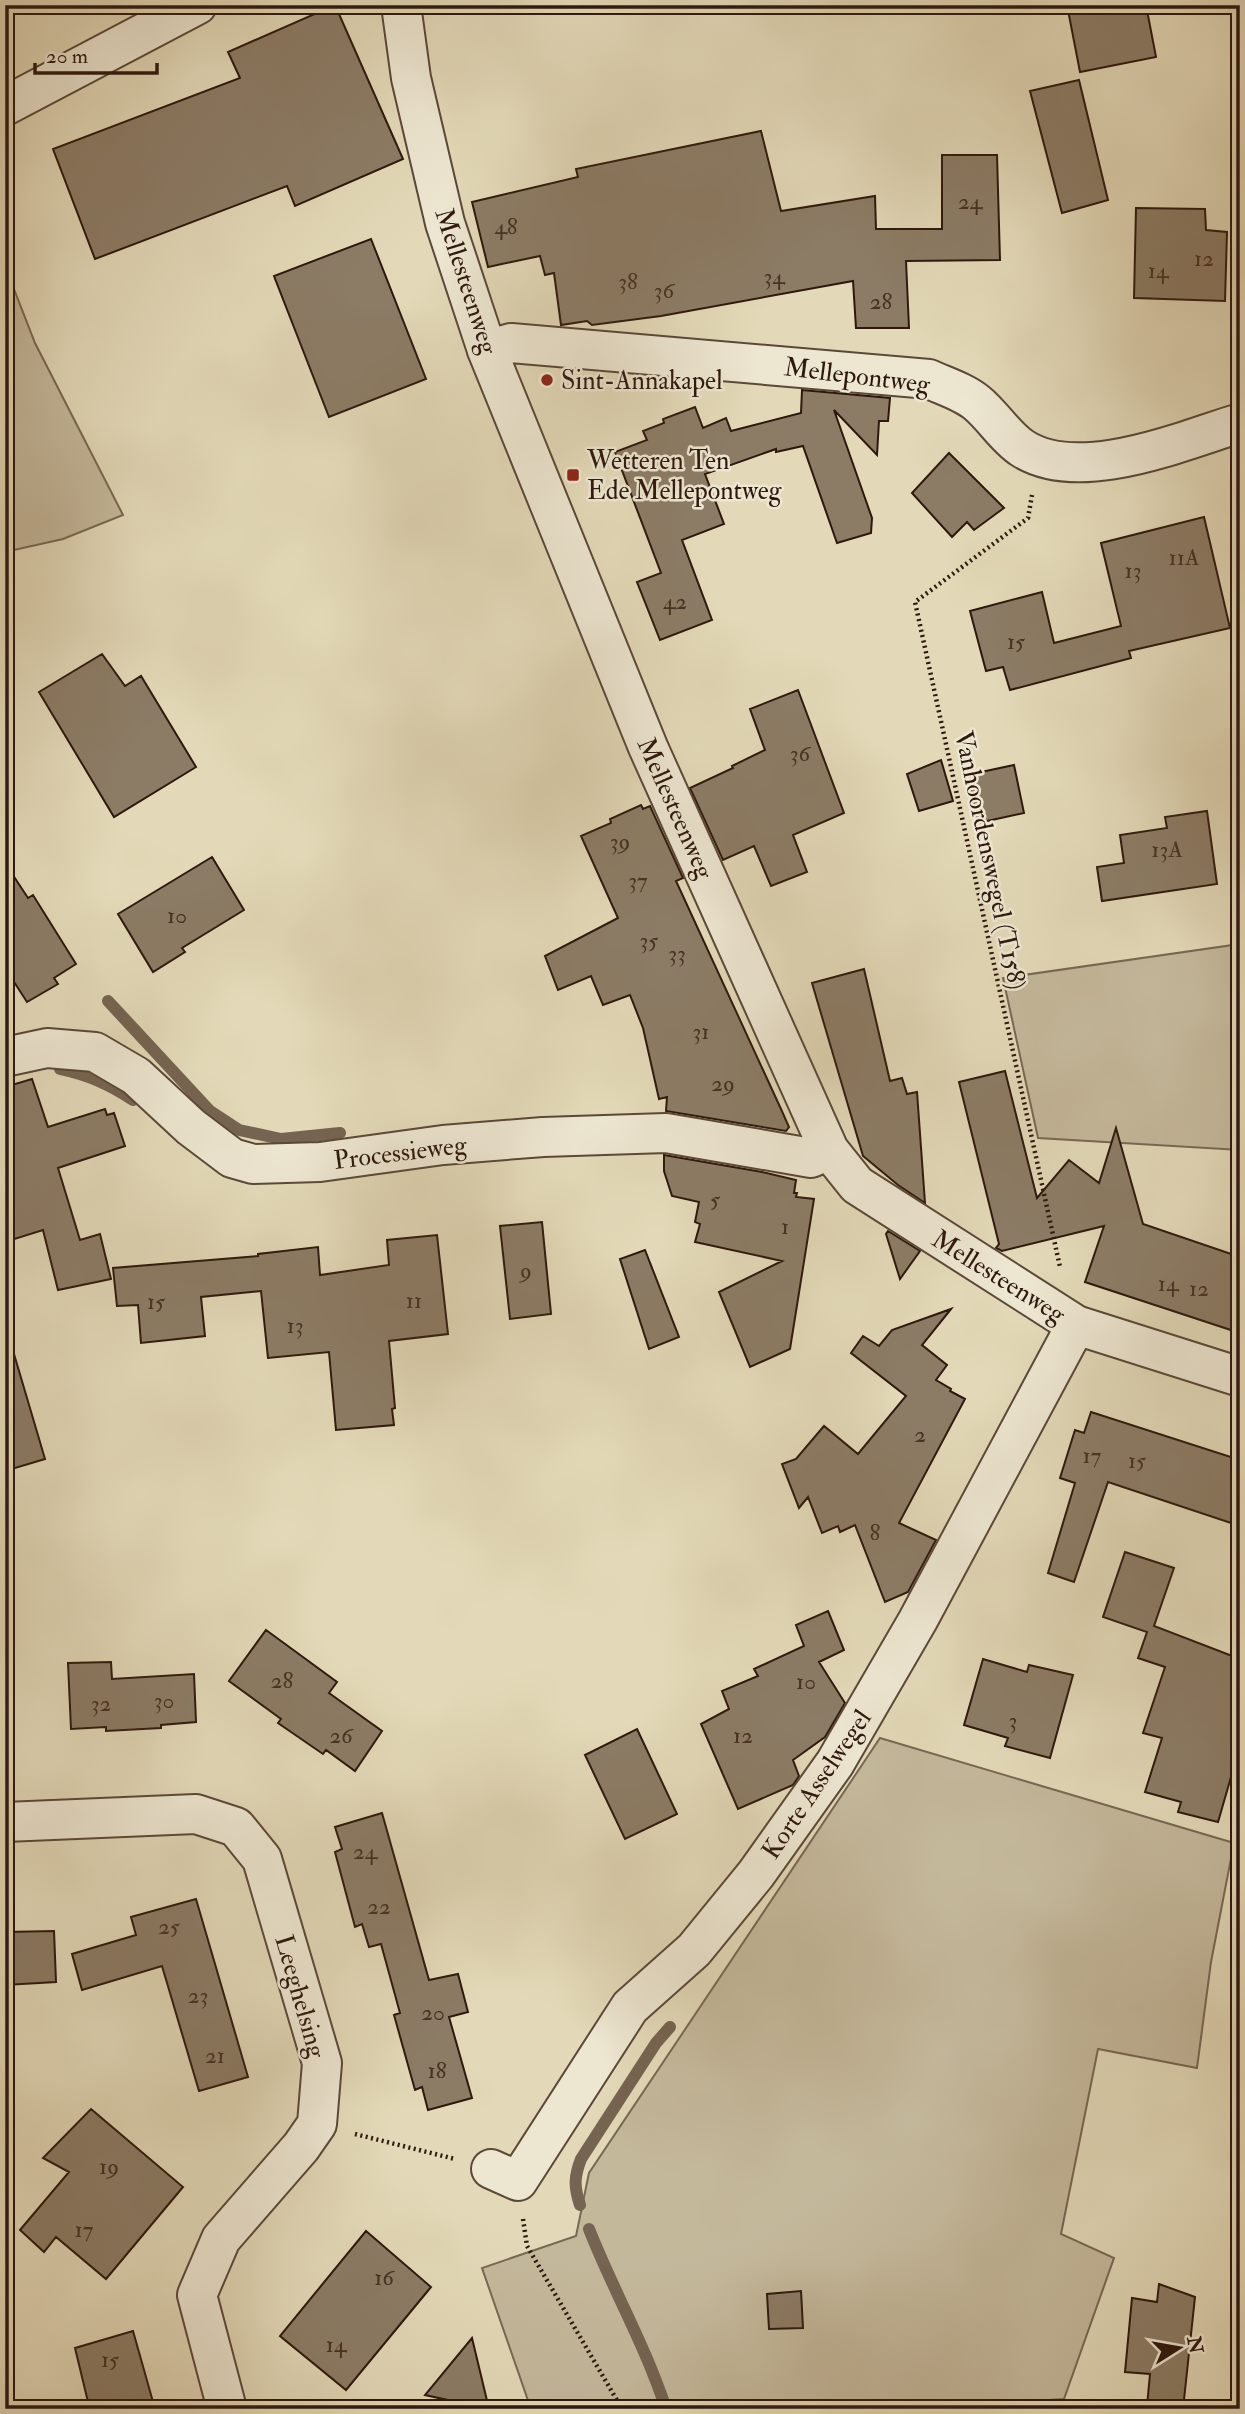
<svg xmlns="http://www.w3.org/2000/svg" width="1245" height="2414" font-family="'IM FELL Double Pica',serif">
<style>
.green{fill:#c4b89b;stroke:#796854;stroke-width:2}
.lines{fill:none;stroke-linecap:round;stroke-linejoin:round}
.stream{stroke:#756451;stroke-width:12}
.building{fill:#8c7c66;stroke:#2e180e;stroke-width:2}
.minor-casing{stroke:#5b4838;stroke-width:42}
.tertiary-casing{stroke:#5b4838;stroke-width:42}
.path{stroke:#2e180e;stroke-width:4.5;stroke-dasharray:2 3.5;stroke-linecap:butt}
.minor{stroke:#ede6d1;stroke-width:38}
.tertiary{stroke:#ede6d1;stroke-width:38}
.poi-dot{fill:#8f2418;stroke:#ede6d1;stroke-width:2.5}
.labels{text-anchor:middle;stroke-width:5;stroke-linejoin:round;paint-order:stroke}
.number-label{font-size:23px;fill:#463124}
.street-label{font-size:26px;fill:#2e180e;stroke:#ede6d1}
.poi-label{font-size:26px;fill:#2e180e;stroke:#ede6d1;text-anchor:start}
</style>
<rect width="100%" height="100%" fill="#e3d9b8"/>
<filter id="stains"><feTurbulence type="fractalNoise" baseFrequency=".00286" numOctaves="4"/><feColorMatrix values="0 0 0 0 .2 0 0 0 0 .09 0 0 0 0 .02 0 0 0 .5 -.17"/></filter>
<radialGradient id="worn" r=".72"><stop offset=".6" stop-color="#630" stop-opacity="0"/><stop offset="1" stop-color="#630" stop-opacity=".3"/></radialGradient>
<path class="green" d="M 5,266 L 35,343 L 123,515 L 63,539 L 5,552 Z
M 1240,944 L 1240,1150 L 1038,1138 L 1003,978 Z
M 880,1738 L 1234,1843 L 1211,1962 L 1197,2068 L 1098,2049 L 1061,2234 L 1114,2258 L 1064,2399 L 911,2409 L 531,2409 L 482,2268 L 576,2236 L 589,2173 Z"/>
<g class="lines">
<path class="stream" d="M 108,1001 L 210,1111 L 239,1130 L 281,1139 L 340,1133
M 60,1069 C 88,1075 109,1084 133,1100
M 580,2205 C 574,2187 574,2177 581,2159 L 656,2043 L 670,2027
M 589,2229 C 613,2290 646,2347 666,2409"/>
</g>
<path class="building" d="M 335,5 L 403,159 L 295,206 L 287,186 L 95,259 L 53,149 L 240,78 L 228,52 Z
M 1067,5 L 1146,5 L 1156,57 L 1080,72 Z
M 1079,80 L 1108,200 L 1062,213 L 1030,91 Z
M 761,131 L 781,211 L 875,196 L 876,229 L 942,229 L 942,155 L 997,155 L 1000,260 L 906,261 L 909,328 L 856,328 L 853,281 L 661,316 L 592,325 L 587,321 L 561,325 L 554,273 L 545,275 L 540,256 L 488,267 L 472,202 L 578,177 L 576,169 Z
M 1136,208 L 1205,209 L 1206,230 L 1227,232 L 1225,301 L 1134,298 Z
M 371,239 L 426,379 L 329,417 L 274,276 Z
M 802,390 L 890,398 L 888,421 L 879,421 L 877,455 L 834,410 L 872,518 L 871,533 L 837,543 L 803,446 L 776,452 L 776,449 L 705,474 L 724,524 L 682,540 L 712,620 L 660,640 L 637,582 L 661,573 L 615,452 L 647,440 L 643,431 L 664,423 L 663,419 L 695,407 L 703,428 L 726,418 L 731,431 L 801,413 Z
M 949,453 L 1004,508 L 974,530 L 967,522 L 952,537 L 912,493 Z
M 1204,517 L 1230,628 L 1129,651 L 1131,658 L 1010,690 L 1003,667 L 986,671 L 970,611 L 1042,592 L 1054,643 L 1121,626 L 1101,543 Z
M 102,654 L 125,686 L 141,676 L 196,767 L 114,817 L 39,692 Z
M 798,690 L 844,813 L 793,835 L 807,872 L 771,886 L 754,846 L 723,860 L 690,788 L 733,768 L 732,766 L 765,750 L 750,709 Z
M 941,760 L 953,801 L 919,811 L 907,774 Z
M 1014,765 L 1024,813 L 978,823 L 967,775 Z
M 641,805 L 643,809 L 650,806 L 683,878 L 676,881 L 781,1109 L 789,1127 L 786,1131 L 666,1111 L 667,1097 L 659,1099 L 643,1028 L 630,995 L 603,1005 L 591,976 L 558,990 L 545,956 L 618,918 L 581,836 L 611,823 L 610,819 Z
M 1207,811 L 1217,884 L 1102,901 L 1097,867 L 1124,863 L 1120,835 L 1167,828 L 1165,817 Z
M 212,857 L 244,910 L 182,948 L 185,952 L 153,972 L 118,914 Z
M 5,863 L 28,898 L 33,895 L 76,964 L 54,978 L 58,984 L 27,1002 L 5,968 Z
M 864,969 L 890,1081 L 902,1078 L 907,1094 L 917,1092 L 925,1203 L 898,1185 L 863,1156 L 812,983 Z
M 1005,1071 L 1037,1198 L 1069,1160 L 1099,1183 L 1116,1128 L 1143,1224 L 1240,1257 L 1240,1333 L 1085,1282 L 1104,1226 L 1002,1251 L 996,1248 L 999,1244 L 959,1082 Z
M 32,1079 L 48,1127 L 105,1109 L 107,1115 L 114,1113 L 125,1146 L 58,1168 L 80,1240 L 100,1234 L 111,1279 L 58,1290 L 43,1230 L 5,1242 L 5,1087 Z
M 664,1155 L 762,1172 L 796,1180 L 794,1193 L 797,1193 L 796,1197 L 814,1199 L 790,1349 L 750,1367 L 719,1292 L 782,1261 L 695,1242 L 700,1224 L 695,1222 L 699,1202 L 672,1196 L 664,1171 Z
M 542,1222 L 551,1314 L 510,1319 L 500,1226 Z
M 888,1231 L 920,1251 L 900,1279 L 886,1234 Z
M 437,1235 L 448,1334 L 389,1341 L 395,1408 L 392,1409 L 394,1425 L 336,1430 L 329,1352 L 268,1358 L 261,1291 L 201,1297 L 205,1336 L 141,1343 L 138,1305 L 117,1306 L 113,1268 L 258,1256 L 258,1254 L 318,1247 L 320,1275 L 389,1265 L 387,1240 Z
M 645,1250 L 679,1337 L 649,1349 L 620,1259 Z
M 951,1309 L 922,1345 L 947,1365 L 936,1380 L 951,1389 L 950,1391 L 965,1399 L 899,1523 L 936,1540 L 908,1592 L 885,1602 L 855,1525 L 840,1532 L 838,1526 L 822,1533 L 808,1497 L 799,1508 L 782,1464 L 796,1459 L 824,1426 L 858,1454 L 906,1396 L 851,1353 L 863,1336 L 879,1346 L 892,1330 Z
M 14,1354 L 45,1459 L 5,1471 L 5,1355 Z
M 1091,1412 L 1240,1460 L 1240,1526 L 1108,1482 L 1074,1582 L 1048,1573 L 1075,1483 L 1060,1478 L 1075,1430 L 1084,1433 Z
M 1125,1552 L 1174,1568 L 1154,1626 L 1240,1659 L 1240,1746 L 1218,1822 L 1178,1812 L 1181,1802 L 1145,1792 L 1162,1738 L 1143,1733 L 1165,1667 L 1138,1658 L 1147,1632 L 1103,1617 Z
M 828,1611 L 844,1650 L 819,1662 L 845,1703 L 825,1737 L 793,1760 L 799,1776 L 793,1785 L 738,1809 L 701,1724 L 729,1709 L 722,1691 L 758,1676 L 754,1669 L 804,1646 L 796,1625 Z
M 266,1630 L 337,1682 L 329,1693 L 382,1731 L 355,1771 L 326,1750 L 323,1754 L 278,1723 L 281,1719 L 229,1681 Z
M 983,1659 L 1027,1672 L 1029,1665 L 1073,1675 L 1050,1758 L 1005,1746 L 1008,1738 L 964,1725 Z
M 111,1662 L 112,1679 L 194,1674 L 196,1722 L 161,1725 L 161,1728 L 106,1731 L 106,1727 L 71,1729 L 68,1663 Z
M 637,1729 L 677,1814 L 625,1839 L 585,1755 Z
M 382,1813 L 429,1980 L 458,1974 L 468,2012 L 449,2017 L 472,2098 L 428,2110 L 422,2087 L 415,2090 L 394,2015 L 400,2013 L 381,1944 L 369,1947 L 362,1924 L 355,1927 L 335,1852 L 342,1849 L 335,1827 Z
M 196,1899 L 248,2077 L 199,2091 L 162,1966 L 82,1990 L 72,1954 L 136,1935 L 131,1917 Z
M 54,1931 L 56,1982 L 5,1985 L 5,1932 Z
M 91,2109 L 183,2187 L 106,2279 L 56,2237 L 44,2252 L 20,2230 L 69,2172 L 43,2158 Z
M 366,2231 L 431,2287 L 346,2390 L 280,2336 Z
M 1159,2284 L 1195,2297 L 1183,2409 L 1147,2406 L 1150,2374 L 1125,2372 L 1132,2298 L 1157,2302 Z
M 801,2291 L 803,2328 L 769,2329 L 767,2294 Z
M 133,2331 L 155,2409 L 110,2409 L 108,2401 L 89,2406 L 75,2348 Z
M 472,2338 L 489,2409 L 425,2395 Z"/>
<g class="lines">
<g class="minor-casing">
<path id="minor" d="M 5,106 L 197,5
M 1240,423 C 1181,441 1079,485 1022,448 C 1005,437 993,416 977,403 C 964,392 944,386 929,379 L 511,343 L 487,350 L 648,747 L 829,1150 L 857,1185 L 1076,1325 L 1240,1377
M 5,1057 L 47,1048 L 95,1052 L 136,1076 L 191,1127 L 232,1158 L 253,1164 L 320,1162 L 443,1145 L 543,1137 L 666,1133 L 811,1158 L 829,1150
M 5,1822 L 196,1814 L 236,1827 L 262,1859 L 322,2063 L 317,2124 L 301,2147 L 221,2239 L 197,2295 L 227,2409
M 491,2169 L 518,2181 L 630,2007 L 694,1950 L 756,1874 L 835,1763 L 918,1620 L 1076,1325"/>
</g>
<g class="tertiary-casing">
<path id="tertiary" d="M 401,5 L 411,78 L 445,223 L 487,350"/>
</g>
<path class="path" d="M 1032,495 L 1028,518 L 915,602 L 1060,1267
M 355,2134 L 455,2159
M 523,2219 L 527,2246 L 622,2409"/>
<use href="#minor" class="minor"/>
<use href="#tertiary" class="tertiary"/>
</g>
<g class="poi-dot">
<circle cx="547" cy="380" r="7"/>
<rect x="566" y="468" width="14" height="14" rx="3.5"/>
</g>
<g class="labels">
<g class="number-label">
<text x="970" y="209">24</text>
<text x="506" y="234">48</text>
<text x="1204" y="266">12</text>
<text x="1158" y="278">14</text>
<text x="774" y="284">34</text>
<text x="628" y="289">38</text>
<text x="664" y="298">36</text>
<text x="881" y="309">28</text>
<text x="1184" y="565">11A</text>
<text x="1133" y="578">13</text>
<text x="675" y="609">42</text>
<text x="1016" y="649">15</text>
<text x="800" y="761">36</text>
<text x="620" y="849">39</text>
<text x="1167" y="857">13A</text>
<text x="638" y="888">37</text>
<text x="177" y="923">10</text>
<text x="649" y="948">35</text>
<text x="677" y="961">33</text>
<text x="701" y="1039">31</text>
<text x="723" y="1091">29</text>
<text x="715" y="1207">5</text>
<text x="785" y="1234">1</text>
<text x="526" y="1278">9</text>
<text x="1168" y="1291">14</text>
<text x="1199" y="1296">12</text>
<text x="414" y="1308">11</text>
<text x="156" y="1309">15</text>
<text x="295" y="1333">13</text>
<text x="920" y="1442">2</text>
<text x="1092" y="1463">17</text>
<text x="1137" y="1468">15</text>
<text x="875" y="1540">8</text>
<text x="282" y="1688">28</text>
<text x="806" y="1689">10</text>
<text x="164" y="1708">30</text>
<text x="101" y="1711">32</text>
<text x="1013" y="1728">3</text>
<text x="341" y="1743">26</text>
<text x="743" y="1743">12</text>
<text x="365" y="1859">24</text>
<text x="379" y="1914">22</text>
<text x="169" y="1934">25</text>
<text x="198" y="2003">23</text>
<text x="433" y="2020">20</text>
<text x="215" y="2063">21</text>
<text x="437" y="2078">18</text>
<text x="109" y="2174">19</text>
<text x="84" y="2237">17</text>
<text x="384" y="2285">16</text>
<text x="336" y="2352">14</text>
<text x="110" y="2367">15</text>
</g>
<g class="street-label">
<text transform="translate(467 281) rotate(72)" y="9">Mellesteenweg</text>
<text transform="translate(857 375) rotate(7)" y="9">Mellepontweg</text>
<text transform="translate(676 808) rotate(66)" y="9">Mellesteenweg</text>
<text transform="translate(991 860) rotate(78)" y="9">Vanhoordenswegel (T158)</text>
<text transform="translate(400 1152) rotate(-7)" y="9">Processieweg</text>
<text transform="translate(999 1276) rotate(32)" y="9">Mellesteenweg</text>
<text transform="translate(816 1784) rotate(-56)" y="9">Korte Asselwegel</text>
<text transform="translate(301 1996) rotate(74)" y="9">Leeghelsing</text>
</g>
<g class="poi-label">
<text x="561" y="389">Sint-Annakapel</text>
<text x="587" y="469">Wetteren Ten<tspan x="587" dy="30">Ede Mellepontweg</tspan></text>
</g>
</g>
<rect width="1245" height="2414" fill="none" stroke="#e3d9b8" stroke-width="28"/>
<rect x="7" y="7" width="1231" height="2400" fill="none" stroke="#2e180e" stroke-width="3.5"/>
<rect x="14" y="14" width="1217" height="2386" fill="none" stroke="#2e180e" stroke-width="2"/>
<g transform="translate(1179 2348) rotate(79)" stroke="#ede6d1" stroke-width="5" paint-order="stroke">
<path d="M0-5L12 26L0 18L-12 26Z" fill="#2e180e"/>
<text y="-10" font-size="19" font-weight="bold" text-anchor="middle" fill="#2e180e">N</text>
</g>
<path d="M35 63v10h122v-10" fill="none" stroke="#2e180e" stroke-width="3.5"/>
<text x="46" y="63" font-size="21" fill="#2e180e" stroke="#ede6d1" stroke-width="5" paint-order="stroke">20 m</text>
<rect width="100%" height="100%" filter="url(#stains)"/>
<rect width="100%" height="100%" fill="url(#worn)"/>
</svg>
